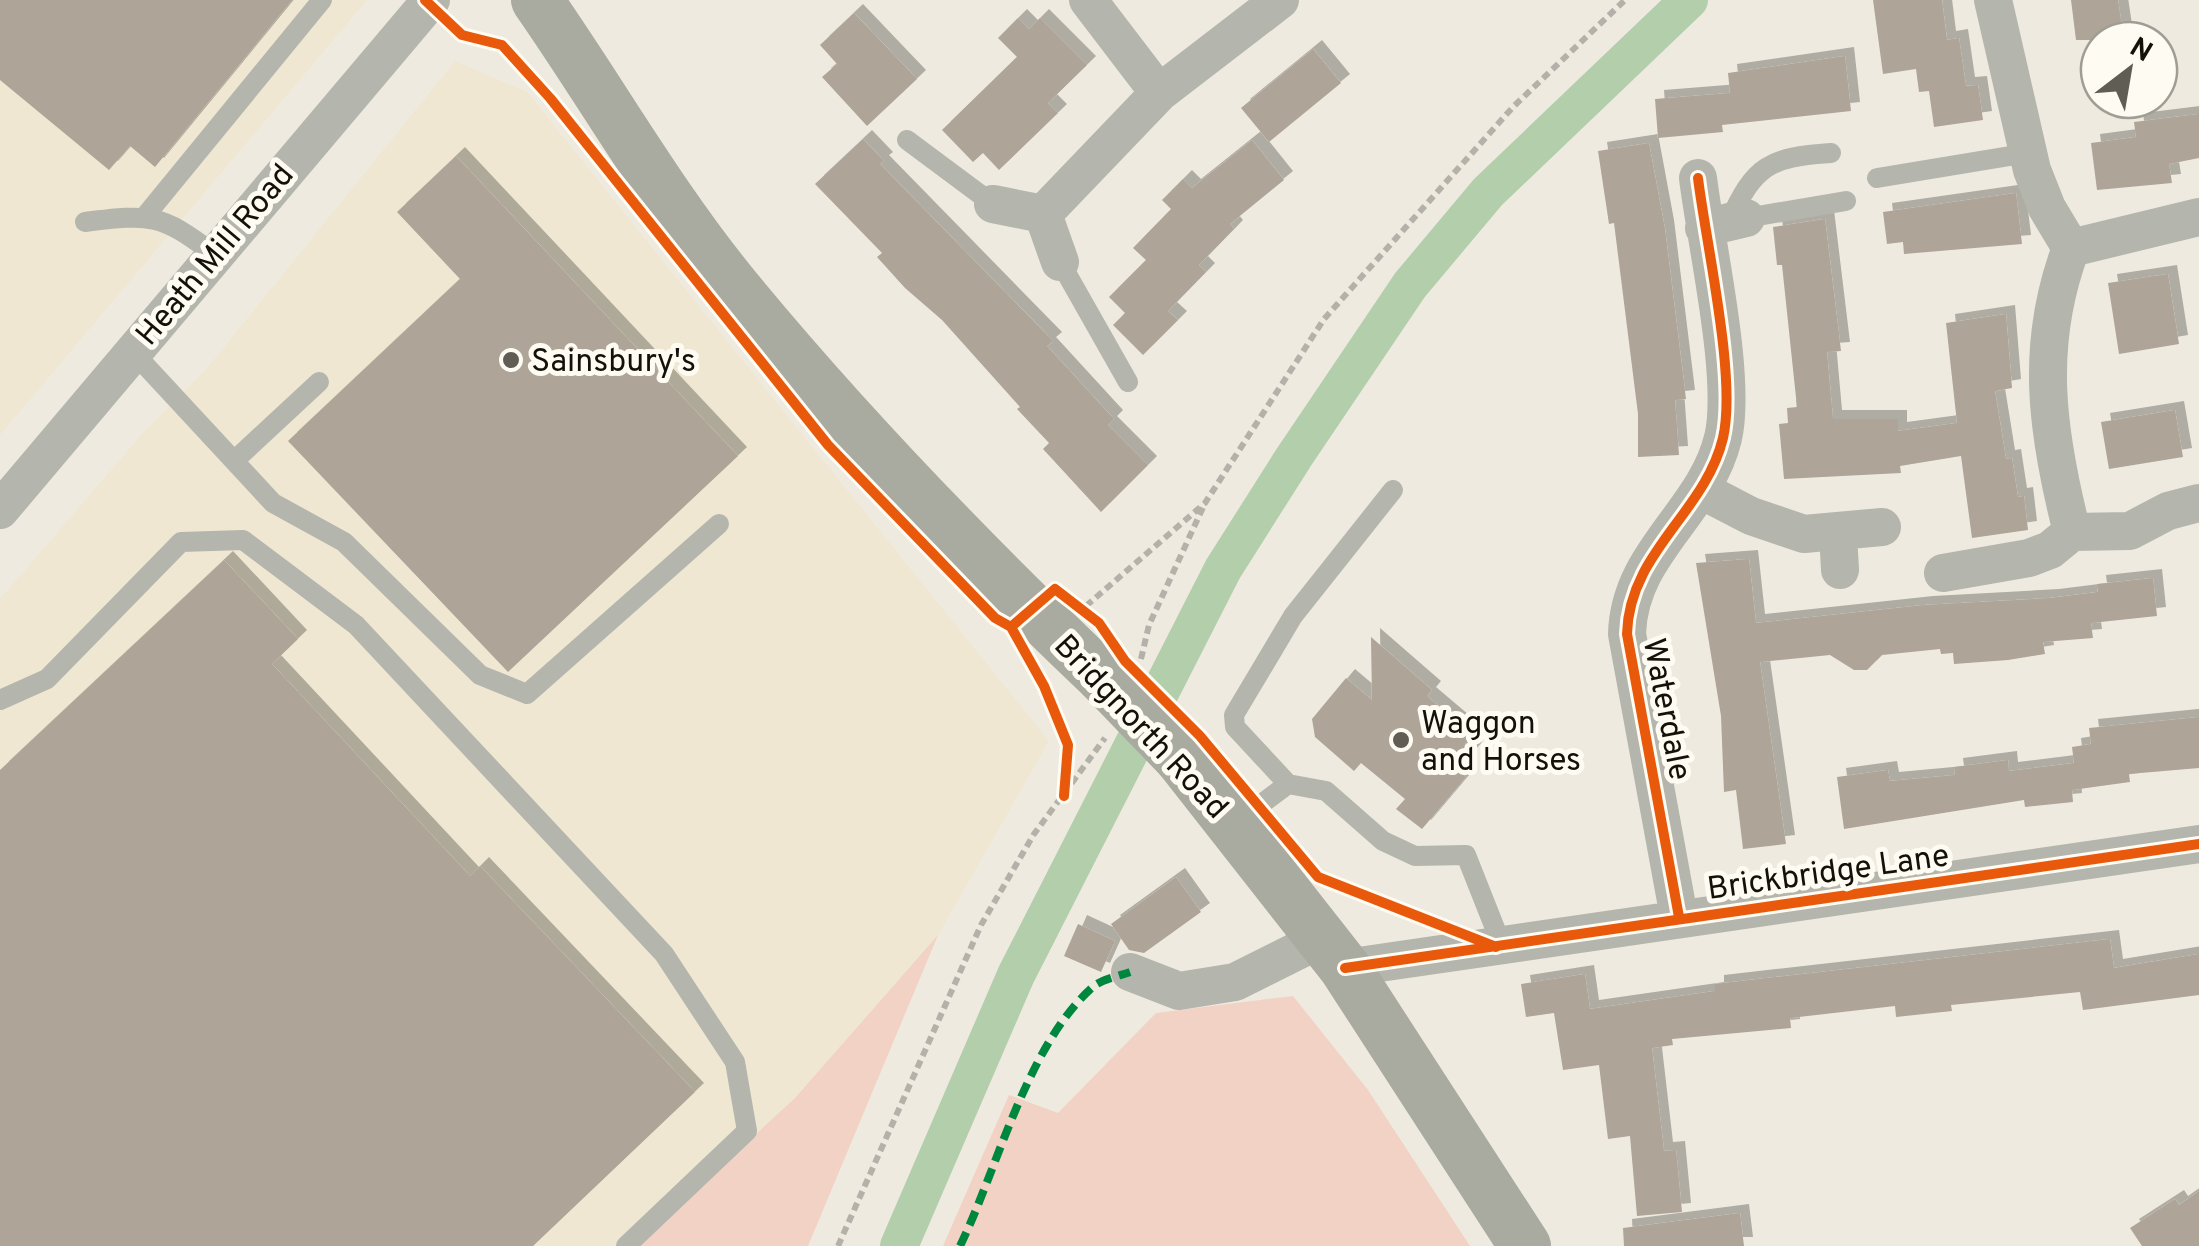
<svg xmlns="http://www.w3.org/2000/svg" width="2199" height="1246" font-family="Overpass,sans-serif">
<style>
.built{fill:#efe7d2}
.green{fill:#f1d2c4}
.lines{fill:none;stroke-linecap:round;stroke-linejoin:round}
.canal{stroke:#b2ceab;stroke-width:38}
.building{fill:#aea498;filter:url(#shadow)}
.path{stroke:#b3b1a9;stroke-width:6;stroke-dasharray:8 5;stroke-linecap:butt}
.lane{stroke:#b4b5ac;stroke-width:20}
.street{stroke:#b4b5ac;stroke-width:38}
.secondary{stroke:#a9aaa0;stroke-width:52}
.secondary-bridge{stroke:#a9aaa0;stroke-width:52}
.quiet{stroke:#00873e;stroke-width:8;stroke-dasharray:15 8;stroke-linecap:butt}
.cycleway-casing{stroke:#fefbf2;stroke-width:16}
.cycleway{stroke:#e8590c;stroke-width:10}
.poi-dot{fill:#605d54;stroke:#fefbf2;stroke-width:4}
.labels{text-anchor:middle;stroke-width:10;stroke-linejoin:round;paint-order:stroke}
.street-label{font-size:32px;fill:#131109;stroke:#fefbf2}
.poi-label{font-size:32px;fill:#131109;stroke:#fefbf2;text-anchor:start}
</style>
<defs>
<filter id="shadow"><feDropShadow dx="9" dy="-9" stdDeviation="0" flood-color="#0004"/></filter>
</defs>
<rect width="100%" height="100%" fill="#efeadf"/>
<path class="built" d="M 0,0 L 367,0 L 0,435 Z
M 455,61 L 527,92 L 1049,741 L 938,935 L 795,1098 L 635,1246 L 0,1246 L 0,599 L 142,434 L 208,367 Z"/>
<path class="green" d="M 938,935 L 808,1246 L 635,1246 L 795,1098 Z
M 1293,996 L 1368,1090 L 1470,1246 L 943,1246 L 1009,1095 L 1058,1113 L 1156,1013 Z"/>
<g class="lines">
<path class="canal" d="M 899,1246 L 1016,975 L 1223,569 L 1294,457 L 1410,285 L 1488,192 L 1689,0"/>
</g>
<path class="building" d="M 0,0 L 292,0 L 155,167 L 130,146 L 109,170 L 0,80 Z
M 1873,0 L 1942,0 L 1947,40 L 1959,38 L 1966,86 L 1978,85 L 1983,120 L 1934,127 L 1929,91 L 1919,92 L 1916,69 L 1883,74 Z
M 2071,0 L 2118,0 L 2124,40 L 2076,40 Z
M 854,13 L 917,79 L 867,126 L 822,77 L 837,64 L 820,45 Z
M 1018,18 L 1029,29 L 1040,18 L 1087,65 L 1048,103 L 1058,113 L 999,170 L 983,153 L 973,162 L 942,130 L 1017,57 L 998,38 Z
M 1313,49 L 1341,83 L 1269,142 L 1241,108 Z
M 1845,56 L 1851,111 L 1722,125 L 1723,132 L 1658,138 L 1655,99 L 1730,93 L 1728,73 Z
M 2199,114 L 2199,158 L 2169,164 L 2172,183 L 2097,190 L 2091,143 L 2136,137 L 2134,122 Z
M 863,139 L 884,161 L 880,164 L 1053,341 L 1047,346 L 1114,419 L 1108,425 L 1148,465 L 1101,512 L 1043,449 L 1049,443 L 1017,409 L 1020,407 L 942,320 L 905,288 L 877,257 L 882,253 L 815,184 Z
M 1252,140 L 1284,180 L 1230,224 L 1234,229 L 1199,265 L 1206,272 L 1168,311 L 1178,320 L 1143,355 L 1113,325 L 1125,313 L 1109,297 L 1146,260 L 1133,248 L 1171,209 L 1162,200 L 1183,179 L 1192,188 Z
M 1649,143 L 1665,229 L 1686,399 L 1675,400 L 1679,455 L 1638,457 L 1638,414 L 1614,223 L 1609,224 L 1598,151 Z
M 456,156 L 738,456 L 508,672 L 288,441 L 460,279 L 397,212 Z
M 2016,193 L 2022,244 L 1904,254 L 1903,242 L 1887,244 L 1883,212 Z
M 1825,219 L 1841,351 L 1827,352 L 1833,419 L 1898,419 L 1898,431 L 1957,423 L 1946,323 L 2006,314 L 2012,388 L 1995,391 L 2006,459 L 2012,458 L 2018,497 L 2024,496 L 2028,530 L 1972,538 L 1961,456 L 1900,466 L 1901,473 L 1784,479 L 1779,424 L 1788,423 L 1787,408 L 1797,407 L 1782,265 L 1777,265 L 1773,227 Z
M 2168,274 L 2179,344 L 2119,354 L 2108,283 Z
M 2175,410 L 2183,457 L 2109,469 L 2101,422 Z
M 1749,559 L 1756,623 L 1924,605 L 2050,598 L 2098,592 L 2097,584 L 2153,578 L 2157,616 L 2091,623 L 2093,638 L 2043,642 L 2045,654 L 2008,660 L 1954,664 L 1953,653 L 1941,654 L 1940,649 L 1882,655 L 1867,670 L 1854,670 L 1830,655 L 1760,662 L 1786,844 L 1743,849 L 1736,790 L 1724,792 L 1721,716 L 1696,563 Z
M 224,560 L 298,639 L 272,664 L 470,876 L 480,866 L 695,1092 L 533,1246 L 0,1246 L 0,770 Z
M 1371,637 L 1432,690 L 1427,696 L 1473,735 L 1465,744 L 1473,751 L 1457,770 L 1466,777 L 1422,829 L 1396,809 L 1405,799 L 1361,763 L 1354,771 L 1315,737 L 1312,719 L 1346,678 L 1372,700 Z
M 2199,717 L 2199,768 L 2129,774 L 2130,782 L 2072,790 L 2073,802 L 2025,807 L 2024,800 L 1844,829 L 1837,777 L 1888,770 L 1890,781 L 1955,775 L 1954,767 L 2008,760 L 2009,771 L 2074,763 L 2072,747 L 2091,744 L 2089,728 Z
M 1176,877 L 1201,912 L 1144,953 L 1129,950 L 1111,924 Z
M 1078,924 L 1115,941 L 1101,972 L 1064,956 Z
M 2110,939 L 2114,968 L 2199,954 L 2199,995 L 2083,1010 L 2080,992 L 1951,1005 L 1952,1011 L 1896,1017 L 1895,1006 L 1790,1018 L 1791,1028 L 1672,1039 L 1673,1045 L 1652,1048 L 1664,1151 L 1676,1150 L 1682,1212 L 1637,1216 L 1630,1136 L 1608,1139 L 1599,1065 L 1563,1070 L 1554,1013 L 1526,1017 L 1521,984 L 1585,974 L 1590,1009 L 1715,991 L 1715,984 Z
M 2199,1191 L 2199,1246 L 2142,1246 L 2130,1228 L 2175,1199 L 2179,1205 Z
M 1740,1213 L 1744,1246 L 1624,1246 L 1623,1228 Z"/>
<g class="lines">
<path class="path" d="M 1086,606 L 1205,503 L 1324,319 L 1513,107 L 1625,0
M 1141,659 L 1149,625 L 1205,503
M 838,1246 L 981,925 L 1034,834 L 1105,738"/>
<path class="lane" d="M 907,140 L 993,204
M 1877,178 L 2028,153
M 146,215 L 322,0
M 1746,218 L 1846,201
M 85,222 C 151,214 160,213 214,254
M 1729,222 C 1754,165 1770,157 1831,153
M 1060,262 L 1128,382
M 133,352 L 273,503 L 344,542 L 480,675 L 527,694 L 719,524
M 235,460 L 319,382
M 0,700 L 47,679 L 181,542 L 243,540 L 356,625 L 664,954 L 735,1062 L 747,1131 L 626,1246
M 1288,784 L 1326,791 L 1383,841 L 1415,856 L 1466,855 L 1502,946
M 1235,824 L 1288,784 L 1235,727 L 1234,715 L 1293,616 L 1393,490"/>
<path class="street" d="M 1088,0 L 1159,93
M 1993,0 L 2032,170 L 2047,208 L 2071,248 L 2199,217
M 993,204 L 1043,214 L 1060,262
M 1043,214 L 1159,93 L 1280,0
M 1704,228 L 1746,218
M 2071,248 C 2034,346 2047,433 2072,532
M 1703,491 L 1751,516 L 1804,534 L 1882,527
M 0,510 L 431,0
M 1838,533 L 1840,570
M 1943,573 L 2029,558 L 2050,550 L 2072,532 L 2130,531 L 2168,511 L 2199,503
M 1679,917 L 1627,634 C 1629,552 1705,513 1723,438 C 1737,378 1706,244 1698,178
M 1345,968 L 2199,844
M 1130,972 L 1179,991 L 1235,982 L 1323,938"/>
<path class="secondary" d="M 537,0 C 604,96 661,198 736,289 C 848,425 974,555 1102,677
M 1180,758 L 1345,968 L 1525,1246"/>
<path class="secondary-bridge" d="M 1102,677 L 1180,758"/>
<path class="quiet" d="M 960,1246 C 998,1168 1027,1044 1094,986 C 1103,979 1119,976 1130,972"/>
<g class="cycleway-casing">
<path id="cycleway" d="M 425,0 L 462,35 L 502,45 L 550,98 L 828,445 L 995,618 L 1011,627 L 1055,589 L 1099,623 L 1125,661 L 1200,736 L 1318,877 L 1496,947
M 1011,627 L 1044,686 L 1068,745 L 1064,796
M 1679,917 L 1627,634 C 1629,552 1705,513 1723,438 C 1737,378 1706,244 1698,178
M 1345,968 L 2199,844"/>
</g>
<use href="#cycleway" class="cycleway"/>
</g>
<g class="poi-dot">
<circle cx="511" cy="360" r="10"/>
<circle cx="1401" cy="740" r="10"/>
</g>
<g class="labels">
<g class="street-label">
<text transform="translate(214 254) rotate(-50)" y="11">Heath Mill Road</text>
<text transform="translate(1668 709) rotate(79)" y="11">Waterdale</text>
<text transform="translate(1142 726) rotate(47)" y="11">Bridgnorth Road</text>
<text transform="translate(1828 871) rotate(-8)" y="11">Brickbridge Lane</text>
</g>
<g class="poi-label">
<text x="531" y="371">Sainsbury's</text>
<text x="1421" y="733">Waggon<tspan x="1421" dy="37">and Horses</tspan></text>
</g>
</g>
<g transform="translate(2129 70) rotate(31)"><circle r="48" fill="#fefbf2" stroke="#a09d95" stroke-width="2.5"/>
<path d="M0-8L18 38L0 25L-18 38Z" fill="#605d54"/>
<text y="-15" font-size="28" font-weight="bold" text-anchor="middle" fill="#131109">N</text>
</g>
</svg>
